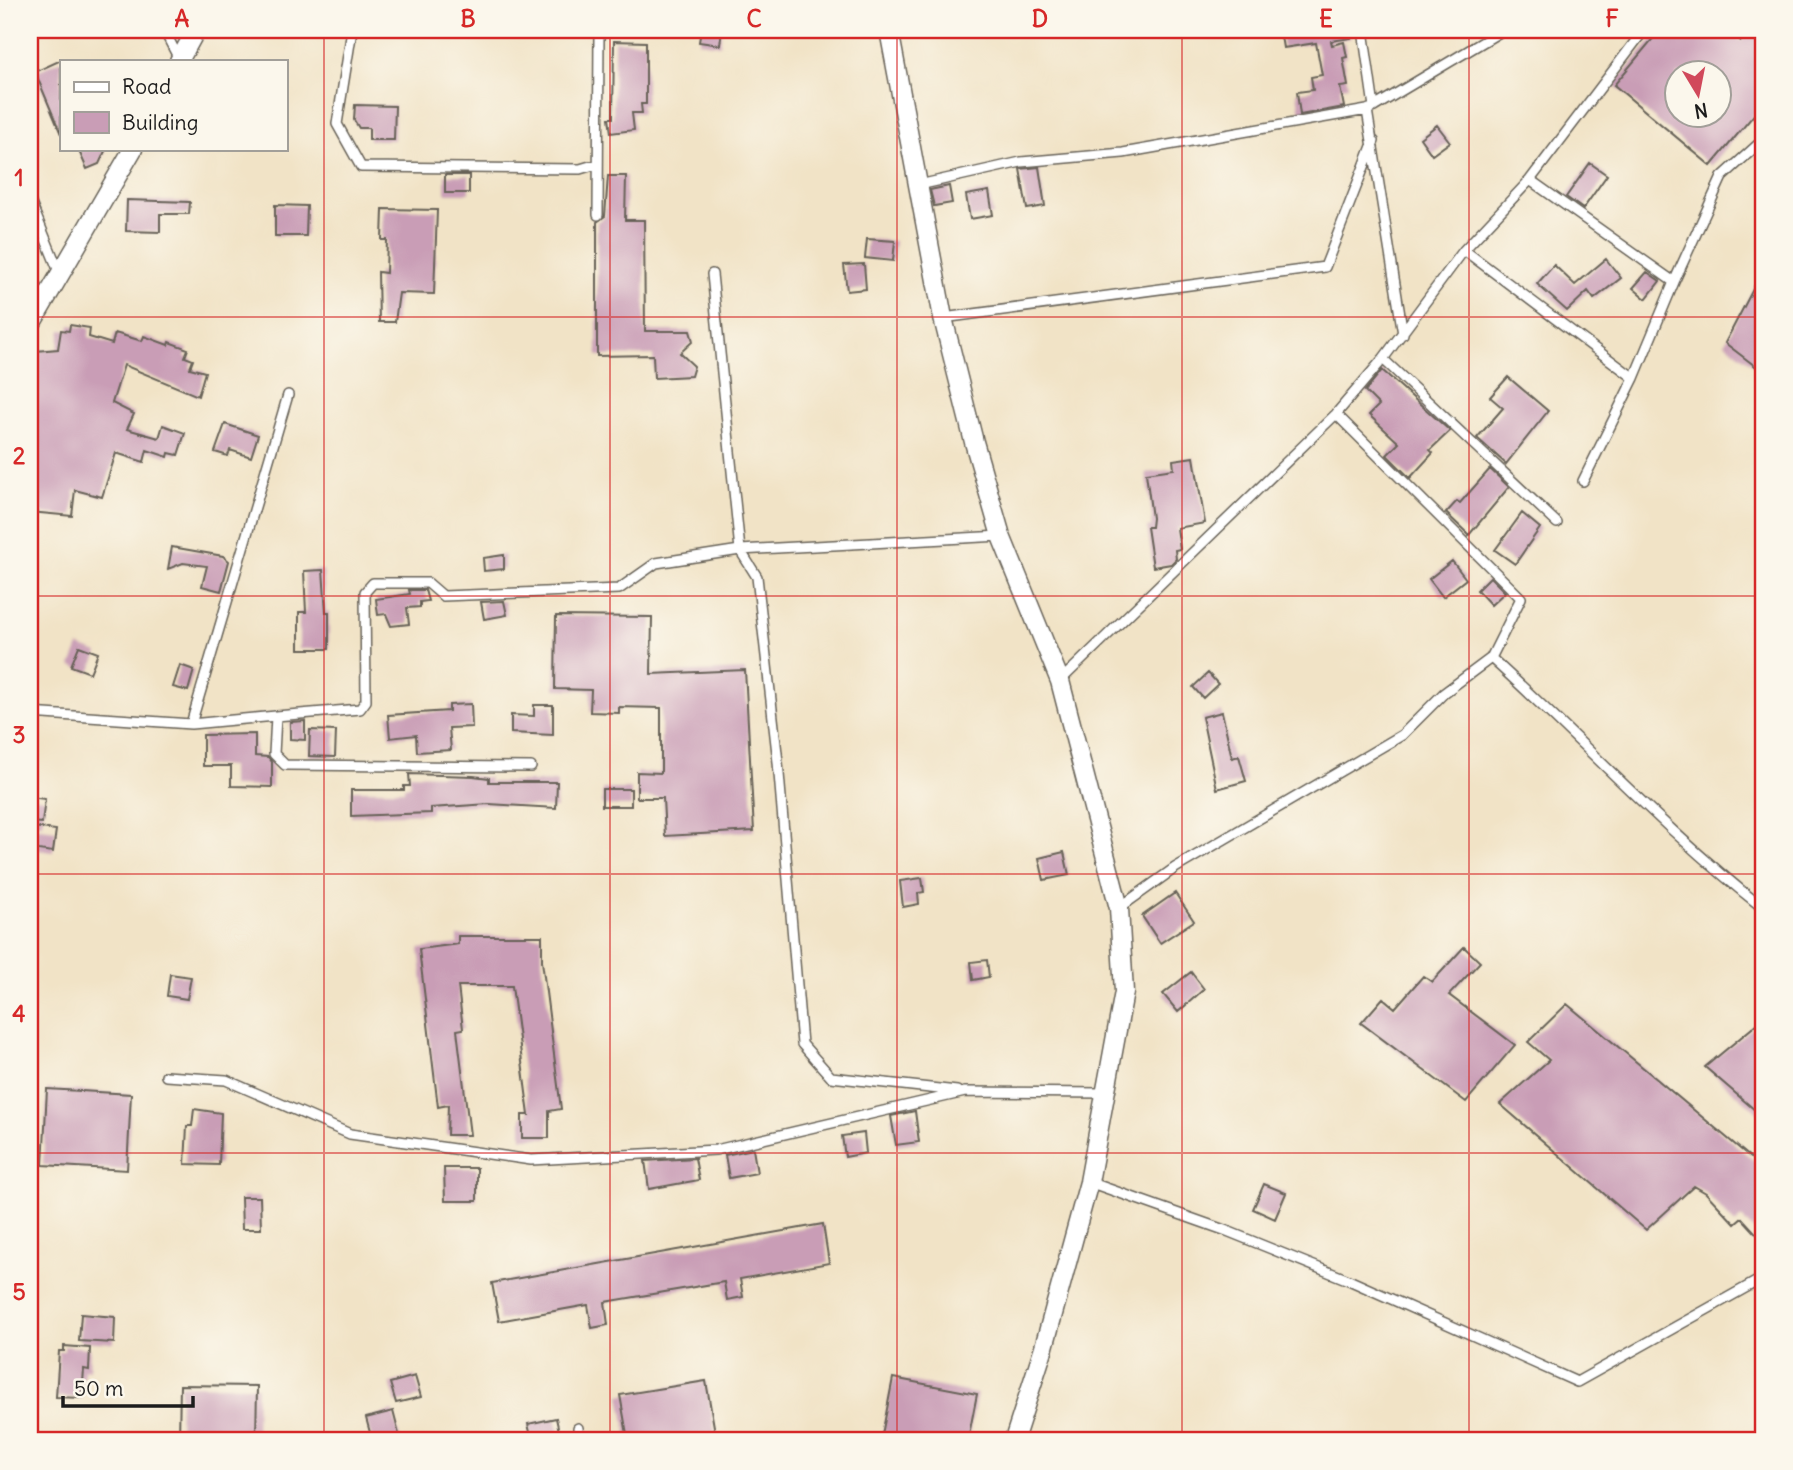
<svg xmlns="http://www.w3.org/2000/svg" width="1793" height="1470" font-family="Delius,sans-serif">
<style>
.building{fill:#c99db6;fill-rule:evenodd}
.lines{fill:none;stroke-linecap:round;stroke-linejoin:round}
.lane-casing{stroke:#676258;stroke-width:12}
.street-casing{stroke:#676258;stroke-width:21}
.lane{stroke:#fff;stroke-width:9}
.street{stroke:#fff;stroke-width:18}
.grid{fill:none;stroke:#d62828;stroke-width:2;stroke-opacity:0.55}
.neatline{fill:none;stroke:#d62828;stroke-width:2.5}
.grid-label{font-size:23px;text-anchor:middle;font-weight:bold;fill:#d62828}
</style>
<rect width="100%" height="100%" fill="#fbf7ec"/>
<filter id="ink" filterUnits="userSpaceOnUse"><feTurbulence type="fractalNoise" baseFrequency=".0143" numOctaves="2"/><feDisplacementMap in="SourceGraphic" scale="14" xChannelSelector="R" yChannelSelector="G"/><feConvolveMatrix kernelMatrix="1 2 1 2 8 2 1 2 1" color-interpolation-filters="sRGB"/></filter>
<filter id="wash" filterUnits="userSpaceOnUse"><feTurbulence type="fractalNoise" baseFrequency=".00686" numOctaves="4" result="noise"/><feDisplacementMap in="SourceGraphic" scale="28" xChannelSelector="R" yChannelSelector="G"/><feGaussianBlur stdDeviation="1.57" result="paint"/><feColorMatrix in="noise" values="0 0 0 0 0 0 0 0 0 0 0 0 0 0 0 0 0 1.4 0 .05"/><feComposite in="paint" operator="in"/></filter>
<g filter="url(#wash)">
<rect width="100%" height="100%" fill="#f1e3c6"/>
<g id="blocks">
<path class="building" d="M 701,30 L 722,30 L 720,45 L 699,42 Z
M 1280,30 L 1350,30 L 1351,38 L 1331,41 L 1332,45 L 1344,42 L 1347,57 L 1343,58 L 1348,86 L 1340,87 L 1344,107 L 1300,115 L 1297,92 L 1313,90 L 1311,77 L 1322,75 L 1316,43 L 1283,48 Z
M 1660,30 L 1727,30 L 1741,41 L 1753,30 L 1763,30 L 1763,104 L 1711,166 L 1614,85 ZM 1677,74 L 1719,74 L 1719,116 L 1677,116 Z
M 614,41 L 646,42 L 646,104 L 641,104 L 642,113 L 632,113 L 634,130 L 611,133 L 609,118 L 613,118 Z
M 61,60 L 61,134 L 35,72 Z
M 355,105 L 395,106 L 394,140 L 369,140 L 369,128 L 359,128 L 354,120 Z
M 1437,125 L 1450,142 L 1432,155 L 1420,138 Z
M 78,149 L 106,149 L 99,164 L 87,169 Z
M 1590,163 L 1607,175 L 1583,209 L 1566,197 Z
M 1039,167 L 1045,206 L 1027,209 L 1020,169 Z
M 445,175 L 469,175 L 469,193 L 445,193 Z
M 608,176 L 626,176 L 625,220 L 644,220 L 645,331 L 690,331 L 693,341 L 680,353 L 694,366 L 691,376 L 654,378 L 653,355 L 597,356 L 597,222 L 605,216 Z
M 949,186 L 952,203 L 934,206 L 930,190 Z
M 989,191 L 993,215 L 970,219 L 966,195 Z
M 127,200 L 190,202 L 189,214 L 160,214 L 160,232 L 126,231 Z
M 275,205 L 307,206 L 306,236 L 275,236 Z
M 383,209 L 437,210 L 434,294 L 399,293 L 395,322 L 379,322 L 378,272 L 386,273 L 387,240 L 382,240 Z
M 867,239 L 895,241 L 893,261 L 865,258 Z
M 1606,259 L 1621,278 L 1594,299 L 1588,291 L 1567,311 L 1537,284 L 1554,265 L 1575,285 Z
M 864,264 L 866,289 L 847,291 L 844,265 Z
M 1763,270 L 1763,372 L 1725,343 Z
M 1647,272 L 1660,281 L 1646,299 L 1633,288 Z
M 70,325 L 90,328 L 89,337 L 112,344 L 115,333 L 142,341 L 144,336 L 168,345 L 169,342 L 188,349 L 185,357 L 193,360 L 190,368 L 205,372 L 198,396 L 124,365 L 112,403 L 134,414 L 127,429 L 159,438 L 163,425 L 185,433 L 178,455 L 169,453 L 168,457 L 147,450 L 144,462 L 116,453 L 102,497 L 75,490 L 72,516 L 30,512 L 30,413 L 36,391 L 30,390 L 30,374 L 35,375 L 36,351 L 58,349 L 61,330 L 69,331 Z
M 1382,370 L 1450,431 L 1430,450 L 1433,453 L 1410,478 L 1387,455 L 1399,443 L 1369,415 L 1379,405 L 1365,391 Z
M 1508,377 L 1548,411 L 1506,464 L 1477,438 L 1503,408 L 1490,397 Z
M 225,424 L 258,435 L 251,457 L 230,450 L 228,456 L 215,452 Z
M 1194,457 L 1205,523 L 1177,528 L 1180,549 L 1175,550 L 1176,559 L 1171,564 L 1153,567 L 1147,527 L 1151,527 L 1152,518 L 1146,473 L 1174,469 L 1173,460 Z
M 1490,469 L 1509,487 L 1469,535 L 1446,513 L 1457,501 L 1460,503 Z
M 1522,513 L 1540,528 L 1515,564 L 1495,550 Z
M 172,547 L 223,556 L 229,561 L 221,591 L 202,586 L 207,566 L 183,563 L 168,569 Z
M 504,555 L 504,569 L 484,571 L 483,558 Z
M 1452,561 L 1466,579 L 1443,597 L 1429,579 Z
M 323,570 L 326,612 L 329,612 L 329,649 L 299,649 L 299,612 L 306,612 L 304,571 Z
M 1490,577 L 1505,592 L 1491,605 L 1477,590 Z
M 409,590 L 425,590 L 428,601 L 420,602 L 420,607 L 407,608 L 409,624 L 391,626 L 386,614 L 378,615 L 376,599 L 410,594 Z
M 504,601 L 507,615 L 484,619 L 481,602 Z
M 556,616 L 652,617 L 651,674 L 745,670 L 754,831 L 665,836 L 663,798 L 637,798 L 637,772 L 661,773 L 661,708 L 619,707 L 619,713 L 590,712 L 591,690 L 555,689 Z
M 79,646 L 98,653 L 90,673 L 71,666 Z
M 180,665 L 194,670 L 188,691 L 173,687 Z
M 1208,673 L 1218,684 L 1203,698 L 1193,687 Z
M 471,704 L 472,727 L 449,728 L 451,750 L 417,752 L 416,735 L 390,738 L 388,715 L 449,711 L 449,705 Z
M 534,705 L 553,705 L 553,735 L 511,733 L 511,715 L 534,716 Z
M 1222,712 L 1232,758 L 1239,756 L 1246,781 L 1217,789 L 1202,717 Z
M 305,721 L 305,740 L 290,739 L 290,722 Z
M 310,730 L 336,731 L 335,757 L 309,756 Z
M 255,734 L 255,756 L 268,757 L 272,762 L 272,787 L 231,786 L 231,766 L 203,766 L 203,735 Z
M 409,774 L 473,776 L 489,778 L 489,782 L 557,782 L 556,808 L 489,804 L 431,808 L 431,813 L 351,816 L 351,790 L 404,790 L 404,786 L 410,786 Z
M 602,789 L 631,789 L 631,806 L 602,806 Z
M 30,797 L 45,799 L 42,823 L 30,822 Z
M 33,827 L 56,830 L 53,852 L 30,849 Z
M 1064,852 L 1069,875 L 1044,880 L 1039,858 Z
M 922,878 L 924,892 L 918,893 L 919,904 L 903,907 L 900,881 Z
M 1175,893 L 1194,921 L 1160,943 L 1142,916 Z
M 458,936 L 542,936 L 542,961 L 561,1109 L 549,1111 L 549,1138 L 522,1138 L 522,1115 L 529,1115 L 512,986 L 458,986 L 463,1029 L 457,1030 L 470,1135 L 447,1135 L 448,1105 L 438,1107 L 419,949 L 458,944 Z
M 1464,947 L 1480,962 L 1449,995 L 1515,1045 L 1466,1102 L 1361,1023 L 1383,998 L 1395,1008 L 1423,976 L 1432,982 Z
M 987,960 L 989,977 L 973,980 L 971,962 Z
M 1191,972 L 1204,989 L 1178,1012 L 1163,994 Z
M 170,974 L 191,977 L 187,999 L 167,996 Z
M 1567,1004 L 1763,1168 L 1763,1241 L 1742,1218 L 1735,1224 L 1706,1193 L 1694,1186 L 1646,1230 L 1500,1104 L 1549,1060 L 1528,1042 Z
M 1763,1019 L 1763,1117 L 1705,1067 Z
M 47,1089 L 131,1094 L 127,1170 L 43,1165 Z
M 194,1109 L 221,1113 L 219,1165 L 185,1164 L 187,1126 L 192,1126 Z
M 915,1111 L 919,1142 L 896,1145 L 891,1116 Z
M 864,1133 L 866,1153 L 845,1157 L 842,1136 Z
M 753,1149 L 757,1173 L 729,1178 L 725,1155 Z
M 695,1158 L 699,1180 L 649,1189 L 645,1161 Z
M 444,1168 L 477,1168 L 477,1201 L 445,1201 Z
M 1264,1184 L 1286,1193 L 1275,1219 L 1253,1209 Z
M 241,1197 L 260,1197 L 261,1229 L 242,1229 Z
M 823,1224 L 829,1263 L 740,1279 L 743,1297 L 727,1300 L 724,1282 L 605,1302 L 608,1325 L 592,1328 L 588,1305 L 499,1321 L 492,1283 Z
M 81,1314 L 115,1317 L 114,1343 L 79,1341 Z
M 64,1346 L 90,1348 L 89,1370 L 84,1369 L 82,1398 L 56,1397 L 59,1351 L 64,1351 Z
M 415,1376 L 421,1397 L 396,1403 L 390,1383 Z
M 893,1378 L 977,1394 L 968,1440 L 881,1440 Z
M 706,1381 L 716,1438 L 628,1440 L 620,1395 Z
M 180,1385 L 257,1386 L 256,1440 L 179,1440 Z
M 393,1411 L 400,1438 L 372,1440 L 366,1418 Z
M 556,1418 L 561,1440 L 532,1440 L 528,1424 Z"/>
</g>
</g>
<g filter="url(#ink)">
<use href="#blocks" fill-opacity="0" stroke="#676258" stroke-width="2"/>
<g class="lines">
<g class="lane-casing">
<path id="lane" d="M 164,30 L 179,59
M 352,30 L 337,124 L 361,167 L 580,169 L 597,164
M 1363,30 L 1374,107 L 1367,110 L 1403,334
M 1374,107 L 1503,30
M 1530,180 L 1674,282 L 1634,378 L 1583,481
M 919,185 L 1021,162 L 1123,153 L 1367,110
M 30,201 L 60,274
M 598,215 L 599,30
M 1464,250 L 1634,378
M 712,274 L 740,550 L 757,577 L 778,762 L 802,1044 L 831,1077 L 957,1091
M 1674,282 L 1722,177 L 1763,140
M 943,318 L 1325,267 L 1374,141
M 1383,359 L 1557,523
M 1336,414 L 1521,598 L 1491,658 C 1582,740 1666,832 1763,908
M 1060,681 L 1336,414 L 1383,359 L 1464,250 L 1530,180 L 1644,30
M 30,713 L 191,724 L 276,716 L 274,754 L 285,765 L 531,767
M 276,716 L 360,709 L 366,701 L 365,592 L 373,583 L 428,583 L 443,596 L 619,589 L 656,563 L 740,550 L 1001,536
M 191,724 L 288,395
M 1119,908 L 1175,868 L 1402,735 L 1444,693 L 1491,658
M 166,1076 L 226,1080 L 350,1134 L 531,1160 L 716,1150 L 965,1092 L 1104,1093
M 30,1085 L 32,1072
M 1089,1182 L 1227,1231 L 1351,1281 L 1577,1382 L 1763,1278
M 578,1428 L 579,1440"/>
</g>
<g class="street-casing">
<path id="street" d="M 889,30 L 943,318 L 974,442 L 1001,536 L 1060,681 L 1119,908 L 1124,992 L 1089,1182 L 1044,1347 L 1014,1440
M 179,61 L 196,30
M 30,326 L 133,149"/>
</g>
<use href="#lane" class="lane"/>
<use href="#street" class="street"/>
</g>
</g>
<path class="grid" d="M 324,30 L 324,1440M 610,30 L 610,1440M 897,30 L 897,1440M 1182,30 L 1182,1440M 1469,30 L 1469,1440M 30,317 L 1763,317M 30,596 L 1763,596M 30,874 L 1763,874M 30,1153 L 1763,1153"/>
<rect width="1793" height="1470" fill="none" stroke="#fbf7ec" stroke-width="77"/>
<rect x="60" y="60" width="228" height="91" fill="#fbf7ec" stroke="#a29f99" stroke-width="2"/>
<rect x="74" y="82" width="35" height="10" fill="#ffffff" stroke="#a29f99" stroke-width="2"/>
<text x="122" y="94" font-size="21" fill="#1c1c1c">Road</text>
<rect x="74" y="112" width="35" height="21" fill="#c99db6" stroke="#a29f99" stroke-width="2"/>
<text x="122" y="130" font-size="21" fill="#1c1c1c">Building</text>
<g transform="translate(1698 94) rotate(170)"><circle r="33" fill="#fbf7ec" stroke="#a29f99" stroke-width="2"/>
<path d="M0-5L12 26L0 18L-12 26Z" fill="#d1495b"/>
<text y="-10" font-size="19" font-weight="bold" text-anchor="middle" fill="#1c1c1c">N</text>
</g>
<path d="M63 1396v10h130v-10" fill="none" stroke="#1c1c1c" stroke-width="3.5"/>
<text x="74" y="1396" font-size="21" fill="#1c1c1c" stroke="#fbf7ec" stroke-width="5" paint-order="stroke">50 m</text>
<rect x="38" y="38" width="1717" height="1394" class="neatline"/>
<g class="grid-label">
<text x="182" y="27">A</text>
<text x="468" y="27">B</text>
<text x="754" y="27">C</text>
<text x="1040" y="27">D</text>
<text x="1326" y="27">E</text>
<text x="1612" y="27">F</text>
<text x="19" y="186">1</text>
<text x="19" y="464">2</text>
<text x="19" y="743">3</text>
<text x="19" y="1022">4</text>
<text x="19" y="1300">5</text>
</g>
</svg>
